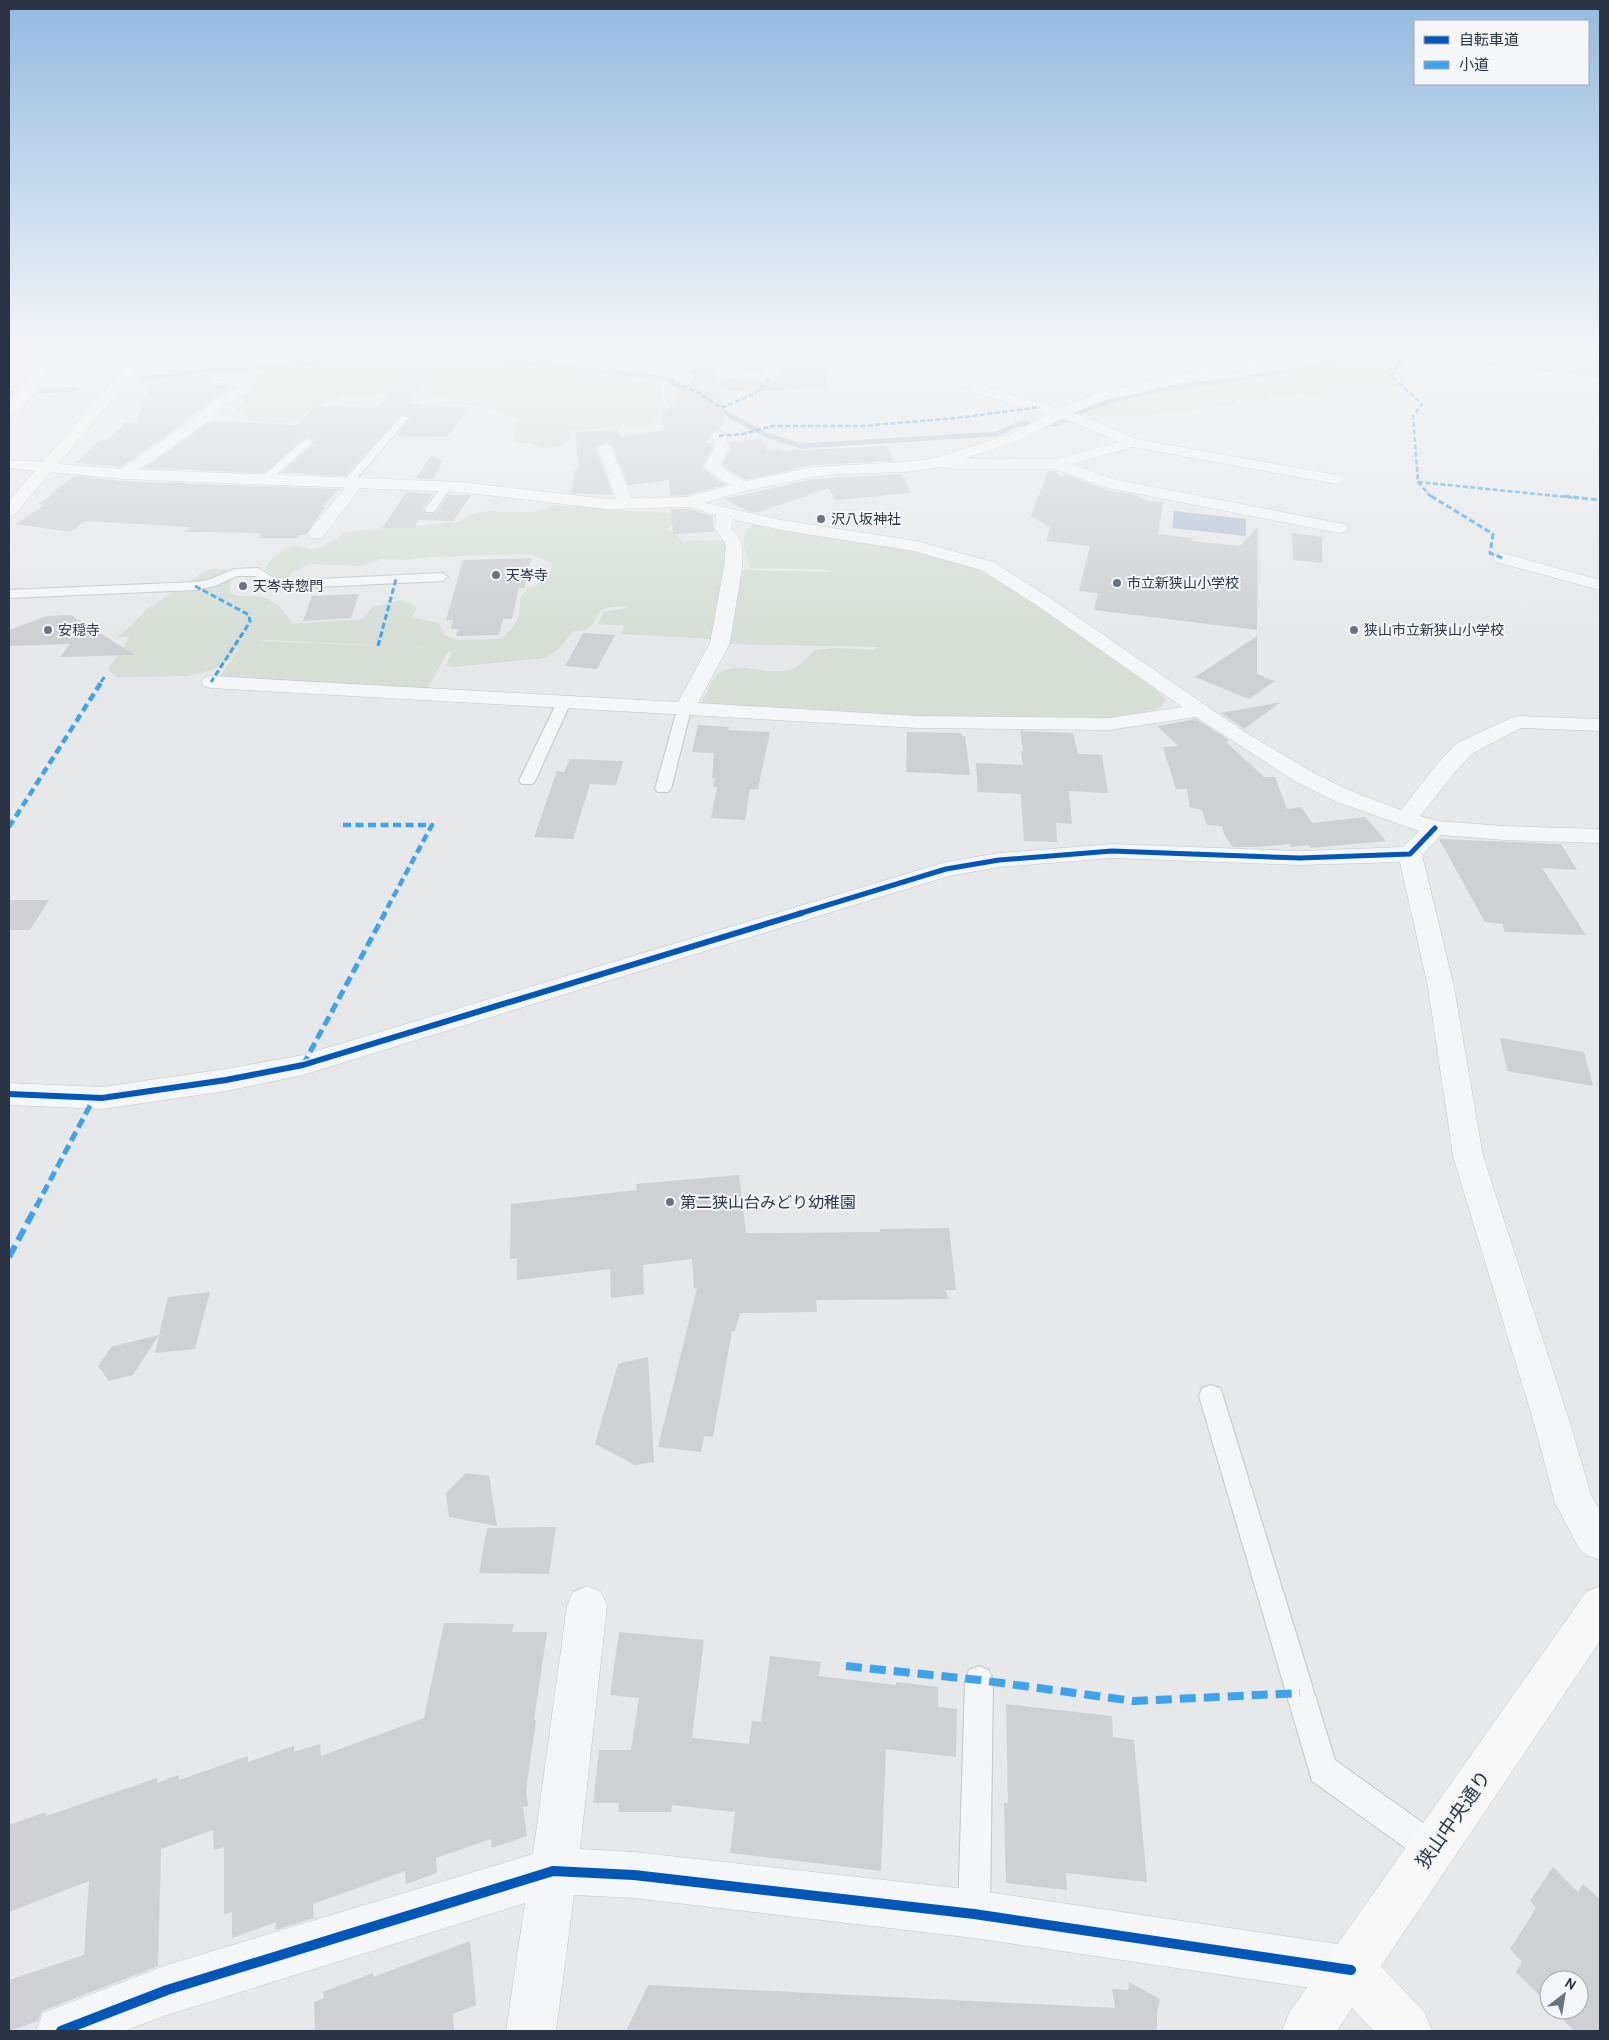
<svg xmlns="http://www.w3.org/2000/svg" width="1609" height="2040" font-family="Cabin,'Noto Sans JP',sans-serif">
<style>
.green{fill:#d6ded6;fill-rule:evenodd}
.water{fill:#b4c4d5}
.lines{fill:none;stroke-linecap:round;stroke-linejoin:round}
.stream{stroke:#b4c4d5;stroke-width:5}
.building{fill:#ced0d3}
.lane-casing{stroke:#c4c6c8;stroke-width:2}
.street-casing{stroke:#c4c6c8;stroke-width:1}
.secondary-casing{stroke:#c4c6c8;stroke-width:1}
.lane{fill:#f5f6f7;fill-rule:evenodd}
.street{fill:#f5f6f7;fill-rule:evenodd}
.secondary{fill:#f8f8f8;fill-rule:evenodd}
.quiet-far5{stroke:#3ea3ec;stroke-width:2.5;stroke-dasharray:5 2.5;stroke-linecap:butt}
.quiet-far4{stroke:#3ea3ec;stroke-width:3;stroke-dasharray:6 3;stroke-linecap:butt}
.quiet-far3{stroke:#3ea3ec;stroke-width:4.5;stroke-dasharray:8 4.5;stroke-linecap:butt}
.quiet-far2{stroke:#3ea3ec;stroke-width:5;stroke-dasharray:10 5;stroke-linecap:butt}
.quiet-far1{stroke:#3ea3ec;stroke-width:6;stroke-dasharray:13 6;stroke-linecap:butt}
.quiet{stroke:#3ea3ec;stroke-width:8;stroke-dasharray:16 8;stroke-linecap:butt}
.cycleway-far2-casing{stroke:#f4f6f9;stroke-width:8}
.cycleway-far1-casing{stroke:#f4f6f9;stroke-width:9}
.cycleway-casing{stroke:#f4f6f9;stroke-width:13}
.cycleway-far2{stroke:#0057b8;stroke-width:5}
.cycleway-far1{stroke:#0057b8;stroke-width:6}
.cycleway{stroke:#0057b8;stroke-width:10}
.poi-dot{fill:#6c737f;stroke:#f4f6f9;stroke-width:2}
.labels{text-anchor:middle;stroke-width:4;stroke-linejoin:round;paint-order:stroke}
.far-poi-label{font-size:14px;fill:#2b3445;stroke:#f4f6f9;text-anchor:start}
.poi-label{font-size:16px;fill:#2b3445;stroke:#f4f6f9;text-anchor:start}
.near-street-label{font-size:19px;fill:#2b3445;stroke:#f4f6f9}
</style>
<rect width="100%" height="100%" fill="#e6e8ea"/>
<path class="green" d="M 1400,351 L 1600,351 L 1600,380 L 1409,357 Z
M 391,356 L 541,365 L 661,380 L 665,412 L 653,420 L 650,426 L 608,427 L 571,431 L 571,437 L 564,445 L 545,448 L 529,443 L 516,443 L 513,435 L 519,419 L 505,415 L 503,411 L 477,406 L 446,404 L 451,397 L 431,395 L 430,391 L 403,391 L 358,397 L 343,394 L 309,410 L 296,421 L 283,423 L 251,420 L 236,409 L 243,405 L 242,396 L 257,381 L 255,376 L 259,369 Z
M 1381,356 L 1403,363 L 1400,376 L 1407,385 L 1324,393 L 1268,396 L 1268,399 L 1239,400 L 1233,405 L 1142,416 L 1085,416 L 1105,403 L 1147,393 Z
M 552,505 L 669,513 L 679,520 L 666,529 L 677,535 L 685,544 L 687,541 L 726,540 L 730,546 L 711,639 L 621,634 L 624,626 L 598,624 L 603,612 L 626,608 L 626,606 C 620,607 611,606 605,609 C 590,617 600,631 574,631 L 558,649 L 545,658 L 453,667 L 446,665 L 452,652 L 448,651 L 426,691 L 218,680 L 239,648 L 235,650 L 230,659 L 212,670 L 189,676 L 117,677 L 108,670 C 114,658 124,650 129,637 L 118,636 L 132,625 L 146,610 L 200,574 C 211,567 219,568 231,572 L 230,593 C 237,597 244,596 253,596 C 272,596 284,610 293,624 L 363,619 L 373,607 L 402,600 L 417,607 L 412,617 L 439,623 L 445,635 L 458,640 L 500,639 L 512,629 L 519,616 L 520,598 L 528,588 L 542,583 L 550,573 L 553,563 L 529,554 L 432,557 L 405,560 L 382,559 L 361,566 L 311,564 L 294,571 L 288,579 L 273,578 L 265,569 C 271,558 283,546 296,546 C 301,546 307,549 312,549 C 324,548 336,540 344,532 L 460,522 C 484,499 525,523 552,505 ZM 264,640 L 433,648 L 260,641 Z
M 754,524 L 822,537 L 898,547 L 943,557 L 969,566 L 998,580 L 1023,596 L 1156,690 L 1166,700 L 1161,707 L 1113,721 L 934,718 L 701,703 C 706,695 710,683 716,676 C 735,657 768,678 791,669 C 801,666 808,657 815,650 L 837,648 L 874,650 L 877,647 L 727,644 L 738,570 L 831,572 L 823,569 L 751,568 C 745,552 737,535 754,524 Z"/>
<path class="water" d="M 1174,511 L 1246,519 L 1246,536 L 1172,528 Z"/>
<g class="lines">
<path class="stream" d="M 142,378 L 178,376 L 206,369 L 255,368 L 390,356 L 543,364 L 663,378 L 697,396
M 41,391 L 76,389
M 9,396 L 13,393
M 711,405 L 766,435 L 801,446 L 996,434 L 1019,424 L 1028,424
M 1078,413 C 1127,391 1178,387 1230,380 C 1285,372 1338,363 1392,351
M 1050,424 L 1056,424 L 1070,418"/>
</g>
<path class="building" d="M 708,351 L 735,353 L 741,357 L 772,360 L 763,371 L 720,368 L 712,374 L 716,379 L 772,382 L 785,367 L 827,371 L 827,387 L 751,392 L 719,389 L 725,421 L 717,431 L 712,432 L 705,444 L 712,443 L 713,447 L 702,467 L 725,485 L 687,495 L 670,496 L 669,480 L 628,485 L 614,448 L 610,444 L 605,443 L 598,445 L 596,450 L 613,495 L 571,493 L 575,470 L 579,470 L 575,432 L 617,430 L 620,437 L 664,430 L 662,415 L 696,376 L 686,374 Z
M 415,357 L 432,370 L 409,403 L 421,404 L 419,405 L 469,407 L 447,437 L 396,436 L 411,418 L 403,413 L 400,415 L 345,476 L 281,473 L 314,445 L 314,440 L 308,437 L 303,439 L 263,473 L 144,468 L 211,421 L 297,425 L 316,406 L 376,408 Z
M 242,373 L 210,376 L 208,381 L 212,385 L 236,385 L 235,387 L 215,397 L 203,409 L 185,420 L 188,420 L 121,467 L 76,463 L 99,440 L 107,440 L 125,423 L 136,423 L 150,383 L 166,382 L 168,378 L 195,374 Z
M 761,439 L 767,450 L 779,449 L 780,451 L 887,446 L 894,461 L 812,465 L 745,480 L 722,465 L 731,448 L 729,442 Z
M 431,456 L 442,461 L 434,479 L 416,478 Z
M 1048,471 L 1056,471 L 1060,477 L 1066,475 L 1107,490 L 1131,494 L 1149,501 L 1163,502 L 1158,534 L 1192,538 L 1192,541 L 1240,546 L 1258,527 L 1257,630 L 1094,610 L 1098,593 L 1079,591 L 1090,546 L 1046,541 L 1050,527 L 1031,516 Z
M 901,474 L 911,493 L 836,500 L 828,488 L 756,513 L 748,511 L 725,499 L 812,479 Z
M 75,476 L 123,481 L 339,489 L 322,507 L 325,507 L 306,535 L 300,535 L 298,538 L 259,538 L 261,533 L 186,532 L 191,527 L 85,521 L 70,532 L 16,524 L 44,505 L 38,504 L 53,494 L 50,494 Z
M 407,492 L 433,494 L 423,509 L 426,514 L 436,513 L 448,495 L 471,495 L 453,521 L 418,520 L 414,528 L 382,528 Z
M 671,509 L 688,509 L 712,516 L 714,532 L 673,534 Z
M 1292,533 L 1322,537 L 1322,563 L 1293,560 Z
M 531,558 L 525,584 L 524,588 L 519,588 L 512,619 L 503,619 L 499,635 L 456,636 L 458,629 L 451,629 L 453,620 L 446,620 L 463,560 Z
M 359,594 L 351,618 L 303,621 L 312,596 Z
M 71,615 L 85,624 L 135,655 L 60,657 L 70,644 L 9,646 L 9,630 L 47,616 Z
M 583,633 L 615,635 L 597,669 L 565,666 Z
M 1257,636 L 1257,674 L 1275,681 L 1249,699 L 1195,677 Z
M 1281,702 L 1244,729 L 1221,713 Z
M 1196,719 L 1229,740 L 1226,742 L 1264,777 L 1275,777 L 1287,809 L 1301,807 L 1312,823 L 1365,817 L 1386,841 L 1311,848 L 1308,845 L 1291,847 L 1290,844 L 1254,847 L 1233,847 L 1224,834 L 1222,826 L 1207,825 L 1202,810 L 1190,807 L 1187,789 L 1176,789 L 1163,747 L 1178,746 L 1157,726 Z
M 698,725 L 729,727 L 728,730 L 770,732 L 758,789 L 750,789 L 745,820 L 711,818 L 717,787 L 713,787 L 715,778 L 712,778 L 714,753 L 692,752 Z
M 1020,731 L 1073,733 L 1078,754 L 1102,755 L 1108,793 L 1069,791 L 1072,824 L 1056,823 L 1057,842 L 1024,841 L 1021,794 L 978,792 L 976,763 L 1023,765 L 1021,751 L 1023,751 Z
M 907,732 L 961,733 L 962,736 L 965,736 L 970,775 L 906,772 Z
M 570,759 L 623,761 L 616,785 L 590,784 L 573,839 L 534,837 L 557,771 L 564,772 Z
M 1439,839 L 1561,844 L 1577,870 L 1542,868 L 1586,935 L 1505,932 L 1502,924 L 1485,922 Z
M 9,900 L 49,900 L 30,930 L 9,930 Z
M 1500,1038 L 1584,1052 L 1593,1086 L 1507,1071 Z
M 739,1175 L 746,1233 L 880,1232 L 880,1229 L 949,1228 L 956,1290 L 946,1290 L 948,1299 L 816,1300 L 817,1312 L 740,1313 L 735,1331 L 732,1331 L 713,1437 L 704,1436 L 701,1452 L 658,1447 L 697,1288 L 694,1288 L 692,1259 L 643,1265 L 644,1294 L 611,1298 L 610,1269 L 517,1280 L 517,1258 L 510,1259 L 511,1204 L 637,1190 L 636,1184 Z
M 210,1292 L 195,1349 L 155,1353 L 168,1297 Z
M 159,1335 L 133,1375 L 109,1381 L 98,1366 L 111,1347 Z
M 648,1357 L 654,1462 L 635,1465 L 595,1444 L 618,1364 Z
M 466,1473 L 489,1476 L 497,1526 L 449,1517 L 446,1493 Z
M 556,1527 L 549,1574 L 479,1573 L 487,1528 Z
M 444,1623 L 514,1624 L 512,1632 L 547,1632 L 534,1720 L 536,1720 L 526,1791 L 528,1806 L 523,1807 L 527,1836 L 492,1848 L 491,1839 L 436,1858 L 437,1873 L 406,1884 L 405,1871 L 313,1904 L 314,1918 L 276,1930 L 276,1922 L 232,1938 L 232,1912 L 224,1915 L 224,1847 L 214,1850 L 213,1830 L 161,1849 L 158,1966 L 42,2011 L 38,2021 L 9,2031 L 9,1980 L 84,1955 L 89,1881 L 9,1912 L 9,1825 L 46,1812 L 46,1816 L 157,1778 L 157,1783 L 179,1775 L 179,1780 L 248,1756 L 248,1762 L 294,1746 L 294,1752 L 320,1744 L 321,1756 L 424,1718 Z
M 619,1632 L 704,1640 L 692,1738 L 749,1744 L 752,1721 L 761,1722 L 770,1656 L 821,1662 L 819,1676 L 896,1685 L 896,1682 L 938,1687 L 938,1707 L 957,1709 L 956,1757 L 886,1749 L 881,1871 L 730,1853 L 735,1812 L 672,1805 L 671,1812 L 618,1812 L 619,1803 L 593,1803 L 599,1750 L 631,1750 L 639,1698 L 610,1695 Z
M 1006,1704 L 1112,1716 L 1113,1737 L 1134,1740 L 1147,1882 L 1066,1873 L 1067,1890 L 1006,1883 L 1004,1803 L 1008,1803 Z
M 1553,1867 L 1578,1892 L 1583,1884 L 1600,1899 L 1600,2031 L 1574,2031 L 1554,2010 L 1579,2010 L 1579,1980 L 1549,1980 L 1549,2005 L 1516,1972 L 1522,1962 L 1510,1949 L 1536,1908 L 1530,1901 Z
M 470,1941 L 476,2005 L 453,2014 L 454,2031 L 315,2031 L 314,2002 L 324,1998 L 323,1992 L 373,1973 L 373,1977 Z
M 1129,1982 L 1160,1999 L 1157,2013 L 1157,2031 L 626,2031 L 648,1985 L 1115,2008 L 1112,1989 L 1128,1990 Z"/>
<g class="lines">
<g class="lane-casing">
<path id="lane" d="M 404,415 L 409,418 L 407,420 L 352,484 L 344,484 L 343,482 L 344,480 L 401,416 Z
M 308,439 L 313,442 L 312,444 L 269,481 L 261,481 L 260,479 L 261,477 L 304,440 Z
M 447,483 L 452,486 L 434,512 L 426,512 L 425,510 L 426,508 L 443,484 Z
M 258,568 L 278,581 L 442,573 L 448,577 L 442,581 L 275,589 L 255,576 L 237,576 L 215,586 L 195,590 L 9,598 L 9,590 L 195,582 L 208,580 L 235,569 Z
M 564,698 L 571,702 L 535,781 L 532,784 L 522,784 L 519,781 L 557,702 Z
M 684,706 L 691,710 L 671,789 L 668,792 L 658,792 L 655,789 L 677,710 Z
M 1211,1385 L 1220,1388 L 1223,1396 L 1335,1760 L 1444,1838 L 1449,1849 L 1444,1860 L 1433,1865 L 1422,1860 L 1312,1781 L 1199,1396 L 1202,1388 Z
M 979,1666 L 989,1670 L 993,1680 L 990,1914 L 985,1925 L 974,1930 L 963,1925 L 958,1914 L 965,1680 L 969,1670 Z"/>
</g>
<g class="street-casing">
<path id="street" d="M 54,351 L 70,351 L 68,354 L 49,362 L 9,360 L 9,352 L 47,354 Z
M 735,351 L 795,351 L 772,380 L 716,377 L 714,374 L 721,370 L 764,373 L 776,358 L 741,355 Z
M 891,351 L 907,351 L 989,388 L 1083,416 L 1136,439 L 1342,476 L 1345,479 L 1342,482 L 1337,484 L 1133,447 L 1072,464 L 1112,479 L 1339,523 L 1345,524 L 1347,528 L 1345,532 L 1339,533 L 1108,488 L 1055,469 L 957,469 L 930,466 L 927,463 L 930,460 L 935,458 L 1056,459 L 1119,442 L 1073,422 L 979,394 L 893,354 Z
M 1363,351 L 1384,351 L 1401,355 L 1600,378 L 1600,386 L 1401,363 L 1365,354 Z
M 246,375 L 253,379 L 248,393 L 225,404 L 209,421 L 128,477 L 118,477 L 115,474 L 118,471 L 199,415 L 216,398 L 237,388 L 238,383 L 212,383 L 210,380 L 212,377 Z
M 719,432 L 724,433 L 729,447 L 720,466 L 748,484 L 750,487 L 748,490 L 736,490 L 704,467 L 715,447 L 712,436 L 714,433 Z
M 605,445 L 610,446 L 612,449 L 634,504 L 632,507 L 620,507 L 618,504 L 598,449 L 600,446 Z
M 357,477 L 362,479 L 365,482 L 322,538 L 310,538 L 308,534 L 310,530 L 352,479 Z
M 688,497 L 710,504 L 781,520 L 916,541 L 993,562 L 1047,596 L 1243,731 L 1314,773 L 1353,792 L 1401,810 L 1438,763 L 1457,743 L 1511,718 L 1518,716 L 1600,719 L 1600,731 L 1521,728 L 1473,753 L 1454,773 L 1420,816 L 1437,821 L 1504,826 L 1600,829 L 1600,843 L 1504,840 L 1441,835 L 1422,855 L 1454,987 L 1483,1156 L 1570,1423 L 1591,1495 L 1600,1510 L 1600,1560 L 1586,1555 L 1579,1548 L 1555,1503 L 1534,1423 L 1453,1156 L 1428,987 L 1400,862 L 1300,865 L 1112,858 L 999,867 L 949,876 L 303,1075 L 226,1091 L 102,1109 L 9,1105 L 9,1083 L 102,1087 L 226,1069 L 303,1055 L 946,862 L 999,853 L 1112,844 L 1300,851 L 1403,847 L 1419,831 L 1337,802 L 1298,783 L 1196,717 L 1109,730 L 917,728 L 211,688 L 204,686 L 201,682 L 204,678 L 211,676 L 678,702 L 710,643 L 724,567 L 726,547 L 724,541 L 715,529 L 716,515 L 682,505 L 680,502 L 682,499 ZM 732,519 L 781,530 L 914,551 L 981,570 L 1035,604 L 1182,707 L 1109,718 L 917,716 L 698,703 L 730,643 L 742,567 L 742,547 L 740,540 L 731,528 Z
M 1502,553 L 1600,580 L 1600,590 L 1496,562 L 1493,558 L 1496,554 Z
M 587,1586 L 601,1592 L 607,1606 L 580,1849 L 634,1852 L 974,1890 L 1351,1946 L 1368,1953 L 1375,1970 L 1368,1987 L 1351,1994 L 974,1938 L 634,1898 L 574,1895 L 556,2031 L 506,2031 L 525,1903 L 167,2015 L 124,2031 L 36,2031 L 43,2013 L 167,1965 L 533,1854 L 567,1606 L 573,1592 Z"/>
</g>
<g class="secondary-casing">
<path id="secondary" d="M 44,351 L 56,351 C 52,367 26,412 9,416 L 9,404 L 33,375 Z
M 139,351 L 152,351 L 58,464 L 123,469 L 460,482 L 606,499 L 687,497 L 742,482 L 812,467 L 906,462 L 933,459 L 1011,434 L 1056,410 L 1096,394 L 1283,351 L 1300,351 L 1298,354 L 1279,361 L 1105,400 L 1066,416 L 1021,440 L 935,468 L 906,472 L 840,474 L 812,477 L 745,491 L 688,507 L 606,509 L 460,492 L 123,479 L 50,472 L 15,514 L 9,516 L 9,501 L 35,471 L 9,468 L 9,460 L 43,462 Z
M 1600,1586 L 1600,1641 L 1381,1966 L 1425,2013 L 1432,2031 L 1374,2031 L 1352,2008 L 1337,2031 L 1282,2031 L 1289,2013 L 1586,1592 Z"/>
</g>
<use href="#lane" class="lane"/>
<use href="#street" class="street"/>
<use href="#secondary" class="secondary"/>
<path class="quiet-far5" d="M 1401,359 L 1391,376 L 1422,404 L 1413,416 L 1418,482 L 1432,498
M 669,379 L 699,393 L 721,408 L 756,393 L 768,380 L 767,377
M 719,436 L 743,434 L 773,426 L 862,426 L 957,418 L 1040,407
M 1418,482 L 1576,498"/>
<path class="quiet-far4" d="M 1431,496 L 1493,534 L 1490,553 L 1502,558
M 1564,496 L 1600,500
M 195,586 L 249,615 L 250,622 L 211,682
M 378,646 L 396,579
M 101,682 L 105,676"/>
<path class="quiet-far3" d="M 343,825 L 432,825 L 384,914
M 9,827 L 102,681"/>
<path class="quiet-far2" d="M 303,1065 L 385,913
M 36,1207 L 94,1098"/>
<path class="quiet-far1" d="M 9,1257 L 37,1205"/>
<path class="quiet" d="M 846,1666 L 979,1680 L 1134,1701 L 1300,1693"/>
<g class="cycleway-far2-casing">
<path id="cycleway-far2" d="M 798,914 L 946,869 L 999,860 L 1112,851 L 1300,858 L 1410,854 L 1435,828"/>
</g>
<g class="cycleway-far1-casing">
<path id="cycleway-far1" d="M 9,1094 L 102,1098 L 226,1080 L 303,1065 L 802,913"/>
</g>
<g class="cycleway-casing">
<path id="cycleway" d="M 61,2031 L 167,1990 L 553,1871 L 634,1875 L 974,1914 L 1351,1970"/>
</g>
<use href="#cycleway-far2" class="cycleway-far2"/>
<use href="#cycleway-far1" class="cycleway-far1"/>
<use href="#cycleway" class="cycleway"/>
</g>
<linearGradient id="sky" x2="0" y2="1"><stop stop-color="#93bae0"/><stop offset="0.55" stop-color="#f4f5f6"/><stop offset="1" stop-color="#f4f5f6" stop-opacity="0"/></linearGradient>
<rect width="1609" height="636" fill="url(#sky)"/>
<g class="poi-dot">
<circle cx="821" cy="519" r="5"/>
<circle cx="496" cy="575" r="5"/>
<circle cx="1117" cy="583" r="5"/>
<circle cx="243" cy="586" r="5"/>
<circle cx="48" cy="630" r="5"/>
<circle cx="1354" cy="630" r="5"/>
<circle cx="670" cy="1202" r="5"/>
</g>
<g class="labels">
<g class="far-poi-label">
<text x="831" y="524">沢八坂神社</text>
<text x="506" y="580">天岑寺</text>
<text x="1127" y="588">市立新狭山小学校</text>
<text x="253" y="591">天岑寺惣門</text>
<text x="58" y="635">安穏寺</text>
<text x="1364" y="635">狭山市立新狭山小学校</text>
</g>
<g class="poi-label">
<text x="680" y="1208">第二狭山台みどり幼稚園</text>
</g>
<g class="near-street-label">
<text transform="translate(1453 1819) rotate(-55)" y="7">狭山中央通り</text>
</g>
</g>
<rect width="1609" height="2040" fill="none" stroke="#2b3445" stroke-width="20"/>
<rect x="1414" y="20" width="175" height="65" fill="#f4f6f9" stroke="#a4a8b1"/>
<rect x="1424" y="36" width="25" height="8" fill="#0057b8" stroke="#a4a8b1"/>
<text x="1459" y="45" font-size="15" fill="#2b3445">自転車道</text>
<rect x="1424" y="61" width="25" height="8" fill="#3ea3ec" stroke="#a4a8b1"/>
<text x="1459" y="70" font-size="15" fill="#2b3445">小道</text>
<g transform="translate(1564 1995) rotate(31)"><circle r="24" fill="#f4f6f9" stroke="#a4a8b1"/>
<path d="M0-4L9 19L0 12L-9 19Z" fill="#6c737f"/>
<text y="-8" font-size="14" font-weight="bold" text-anchor="middle" fill="#2b3445">N</text>
</g>
</svg>
